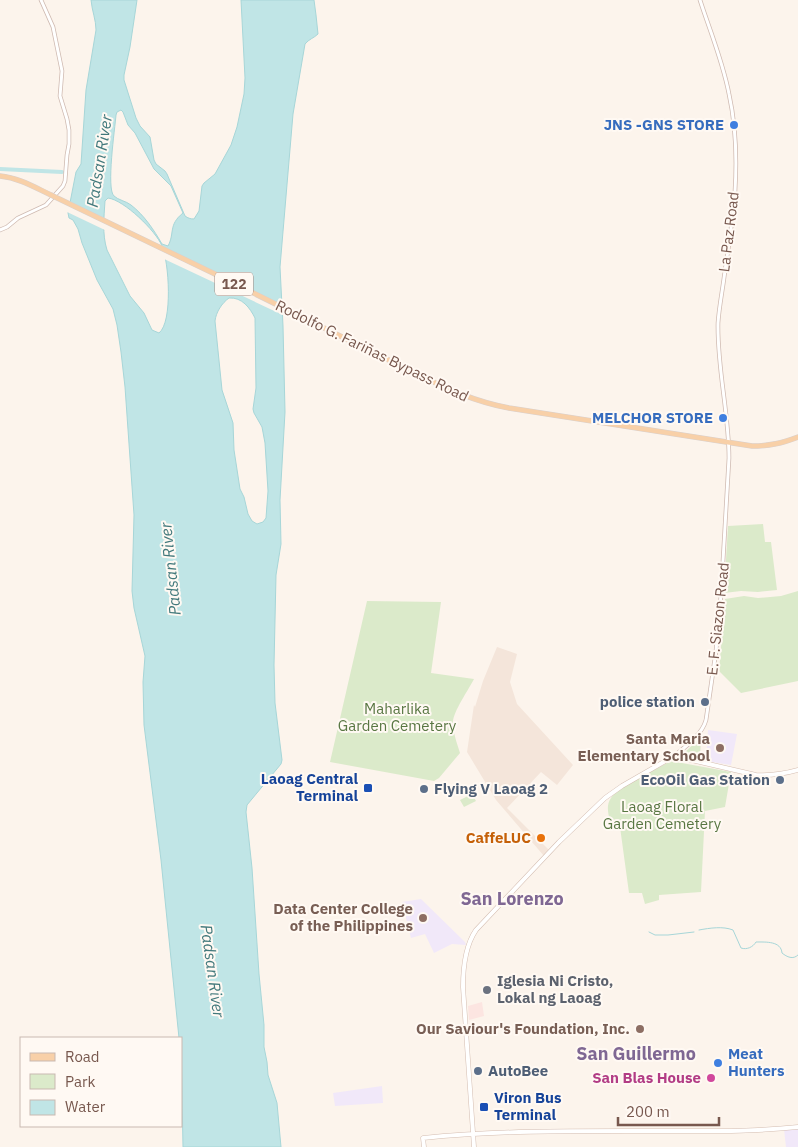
<svg xmlns="http://www.w3.org/2000/svg" width="798" height="1147" font-family="'IBM Plex Sans',sans-serif">
<style>
.residential{fill:#f4e5da}
.commercial{fill:#fce5e1}
.education{fill:#f1e8f9}
.green{fill:#dbeaca}
.water{fill:#c0e5e6;stroke:#a7d6d8;fill-rule:evenodd}
.pier{fill:#fcf4ec}
.lines{fill:none;stroke-linecap:round;stroke-linejoin:round}
.stream{stroke:#a7d6d8;stroke-width:1}
.canal{stroke:#c0e5e6;stroke-width:4}
.tertiary-casing{stroke:#cfbab1;stroke-width:4.5}
.secondary-casing{stroke:#d4bdb1;stroke-width:5}
.primary-casing{stroke:#d9d0cd;stroke-width:5.5}
.tertiary{stroke:#fff;stroke-width:3}
.secondary{stroke:#fff;stroke-width:4}
.primary{stroke:#f8d0a8;stroke-width:4.5}
.primary-bridge-casing{stroke:#d9d0cd;stroke-width:5.5;stroke-linecap:butt}
.primary-bridge{stroke:#f8d0a8;stroke-width:4.5}
.shop-dot{fill:#3f7fe0;stroke:#fff9f3;stroke-width:2}
.service-dot{fill:#5c6f8a;stroke:#fff9f3;stroke-width:2}
.education-dot{fill:#8d6e63;stroke:#fff9f3;stroke-width:2}
.transit-dot{fill:#1a4fb4;stroke:#fff9f3;stroke-width:2}
.food-dot{fill:#e8710a;stroke:#fff9f3;stroke-width:2}
.worship-dot{fill:#6b7280;stroke:#fff9f3;stroke-width:2}
.hotel-dot{fill:#d1479c;stroke:#fff9f3;stroke-width:2}
.labels{text-anchor:middle;stroke-width:4;stroke-linejoin:round;paint-order:stroke}
.shield{fill:#fff9f3;stroke:#a08880;stroke-width:1}
.shield-label{font-size:14px;font-weight:bold;fill:#78584e}
.shop-label{font-size:15px;font-weight:bold;fill:#366cbe;stroke:#fff9f3;text-anchor:end}
.street-label{font-size:15px;fill:#78584e;stroke:#fff9f3}
.service-label{font-size:15px;font-weight:bold;fill:#4e5e75;stroke:#fff9f3;text-anchor:end}
.park-label{font-size:15px;fill:#597743;stroke:#fff9f3}
.education-label{font-size:15px;font-weight:bold;fill:#785e54;stroke:#fff9f3;text-anchor:end}
.transit-label{font-size:15px;font-weight:bold;fill:#164399;stroke:#fff9f3;text-anchor:end}
.food-label{font-size:15px;font-weight:bold;fill:#c56008;stroke:#fff9f3;text-anchor:end}
.worship-label{font-size:15px;font-weight:bold;fill:#5b616d;stroke:#fff9f3;text-anchor:start}
.hotel-label{font-size:15px;font-weight:bold;fill:#b23c85;stroke:#fff9f3;text-anchor:end}
.water-label{font-size:16px;font-style:italic;fill:#42797c;stroke:#fff9f3}
.quarter-label{font-size:18px;font-weight:bold;fill:#7f6793;stroke:#fff9f3}
</style>
<rect width="100%" height="100%" fill="#fcf4ec"/>
<path class="residential" d="M 497,647 L 517,654 L 510,682 L 517,704 L 573,765 L 557,785 L 541,772 L 507,808 L 549,850 L 544,856 L 496,800 L 467,752 L 474,705 L 475,707 L 483,681 Z"/>
<path class="commercial" d="M 482,1002 L 484,1016 L 469,1020 L 468,1006 Z"/>
<path class="education" d="M 708,730 L 737,734 L 731,765 L 706,761 Z
M 421,899 L 465,942 L 466,945 L 452,944 L 434,953 L 425,934 L 411,938 L 402,902 Z
M 382,1086 L 383,1103 L 335,1106 L 333,1093 Z
M 798,1128 L 798,1147 L 786,1147 L 784,1129 Z"/>
<path class="green" d="M 763,524 L 765,542 L 771,542 L 777,590 L 758,592 L 741,591 L 724,593 L 728,526 Z
M 798,591 L 798,681 L 741,693 L 719,671 L 725,599 L 744,596 L 758,598 L 781,596 Z
M 367,601 L 441,602 L 431,673 L 474,679 C 469,689 453,712 453,722 C 453,733 457,743 460,753 L 439,778 L 434,781 L 330,762 Z
M 701,737 L 700,758 L 681,756 Z
M 671,761 L 731,772 L 725,807 L 705,811 L 701,892 L 659,895 L 659,900 L 645,904 L 642,893 L 629,893 L 620,827 L 610,821 C 608,813 606,805 611,798 C 616,789 660,767 671,761 Z
M 472,794 L 476,801 L 464,807 L 460,800 Z"/>
<path class="water" d="M 91,0 L 137,0 L 130,47 L 124,75 L 124,80 L 136,118 L 140,126 L 150,137 L 154,160 L 156,164 L 165,171 L 167,174 L 185,216 C 188,218 190,219 194,219 L 199,211 L 202,186 L 204,183 L 215,174 L 231,145 L 237,127 L 244,94 L 245,78 L 241,0 L 314,0 L 316,15 L 318,34 C 314,38 309,39 305,44 L 293,114 L 280,267 L 283,326 L 285,412 L 280,500 L 281,544 L 276,575 L 274,665 L 275,703 L 282,760 L 281,764 L 247,805 L 246,812 L 252,868 L 259,974 L 264,1025 L 264,1047 L 267,1062 L 268,1075 L 277,1103 L 281,1147 L 183,1147 L 181,1038 L 179,1038 L 161,860 L 144,725 L 143,682 L 145,656 L 134,608 L 132,591 L 134,515 L 125,387 L 121,352 L 117,325 L 113,309 L 97,280 L 82,243 L 78,229 L 73,220 L 69,218 L 68,213 L 76,172 L 81,164 L 86,90 L 96,30 C 96,20 92,11 91,0 ZM 121,110 L 123,112 L 128,125 L 135,133 L 154,169 L 171,186 L 183,213 C 168,225 175,233 168,246 L 162,244 C 154,230 144,215 131,205 C 126,201 118,200 114,196 C 106,189 115,128 116,115 L 117,112 ZM 108,198 C 124,200 156,231 162,246 C 169,262 173,322 159,333 L 152,330 L 144,313 L 130,296 L 107,250 C 102,234 104,217 105,201 ZM 229,298 C 242,297 250,308 255,318 L 256,388 L 253,409 L 254,413 L 262,427 L 265,443 L 268,491 L 266,518 L 263,522 L 257,524 L 252,521 L 248,514 L 244,497 L 240,489 L 234,450 L 233,423 L 222,390 L 215,321 C 216,312 222,303 229,298 Z"/>
<path class="pier" d="M 67,201 L 107,220 L 107,231 L 65,211 Z
M 160,249 L 284,307 L 285,316 L 162,258 Z"/>
<g class="lines">
<path class="stream" d="M 699,930 C 710,928 723,926 733,930 L 741,948 C 747,950 753,947 756,942 C 766,942 781,941 782,953 C 787,957 793,960 798,955
M 649,932 L 655,935 L 668,935 L 694,932"/>
<path class="canal" d="M 0,169 L 62,172"/>
<g class="tertiary-casing">
<path id="tertiary" d="M 0,230 L 7,227 L 18,218 L 46,205 L 63,186 L 65,181 L 67,155 L 69,144 L 69,130 L 67,119 L 60,96 L 62,71 L 53,27 L 41,0
M 674,756 C 685,747 702,735 706,720 L 716,651 L 721,595 L 729,458 C 729,413 717,368 718,323 C 719,308 722,293 724,278 C 728,249 733,220 735,191 C 737,159 736,126 729,94 C 723,62 710,31 700,0"/>
</g>
<g class="secondary-casing">
<path id="secondary" d="M 424,1147 L 423,1138 C 503,1130 582,1131 662,1131 C 707,1131 753,1132 798,1127
M 474,1147 L 463,987 C 463,968 465,946 476,930 L 559,842 L 605,798 L 622,786 L 674,756 L 756,775 C 771,776 784,774 798,770"/>
</g>
<g class="primary-casing">
<path id="primary" d="M 0,176 C 19,178 34,187 51,195
M 417,374 C 447,389 476,402 509,408 L 752,446 C 770,446 782,443 798,437"/>
</g>
<use href="#tertiary" class="tertiary"/>
<use href="#secondary" class="secondary"/>
<use href="#primary" class="primary"/>
<g class="primary-bridge-casing">
<path id="primary-bridge" d="M 51,195 L 215,274 L 417,374"/>
</g>
<use href="#primary-bridge" class="primary-bridge"/>
</g>
<g class="shop-dot">
<circle cx="734" cy="125" r="5"/>
<circle cx="723" cy="418" r="5"/>
<circle cx="718" cy="1063" r="5"/>
</g>
<g class="service-dot">
<circle cx="705" cy="702" r="5"/>
<circle cx="780" cy="780" r="5"/>
<circle cx="424" cy="789" r="5"/>
<circle cx="478" cy="1071" r="5"/>
</g>
<g class="education-dot">
<circle cx="720" cy="748" r="5"/>
<circle cx="423" cy="918" r="5"/>
<circle cx="640" cy="1029" r="5"/>
</g>
<g class="transit-dot">
<rect x="363" y="783" width="10" height="10" rx="2.5"/>
<rect x="479" y="1102" width="10" height="10" rx="2.5"/>
</g>
<circle class="food-dot" cx="541" cy="838" r="5"/>
<circle class="worship-dot" cx="487" cy="990" r="5"/>
<circle class="hotel-dot" cx="711" cy="1078" r="5"/>
<g class="labels">
<rect class="shield" x="215" y="272.5" width="38" height="23" rx="4"/>
<g class="shield-label">
<text x="234" y="289">122</text>
</g>
<g class="shop-label">
<text x="724" y="130">JNS -GNS STORE</text>
<text x="713" y="423">MELCHOR STORE</text>
<text x="728" y="1059" text-anchor="start">Meat<tspan x="728" dy="17">Hunters</tspan></text>
</g>
<g class="street-label">
<text transform="translate(729 232) rotate(-83)" y="5">La Paz Road</text>
<text transform="translate(372 351) rotate(26)" y="5">Rodolfo G. Fariñas Bypass Road</text>
<text transform="translate(718 619) rotate(-84)" y="5">E. F. Siazon Road</text>
</g>
<g class="service-label">
<text x="695" y="707">police station</text>
<text x="770" y="785">EcoOil Gas Station</text>
<text x="434" y="794" text-anchor="start">Flying V Laoag 2</text>
<text x="488" y="1076" text-anchor="start">AutoBee</text>
</g>
<g class="park-label">
<text x="397" y="714">Maharlika<tspan x="397" dy="17">Garden Cemetery</tspan></text>
<text x="662" y="812">Laoag Floral<tspan x="662" dy="17">Garden Cemetery</tspan></text>
</g>
<g class="education-label">
<text x="710" y="744">Santa Maria<tspan x="710" dy="17">Elementary School</tspan></text>
<text x="413" y="914">Data Center College<tspan x="413" dy="17">of the Philippines</tspan></text>
<text x="630" y="1034">Our Saviour's Foundation, Inc.</text>
</g>
<g class="transit-label">
<text x="358" y="784">Laoag Central<tspan x="358" dy="17">Terminal</tspan></text>
<text x="494" y="1103" text-anchor="start">Viron Bus<tspan x="494" dy="17">Terminal</tspan></text>
</g>
<g class="food-label">
<text x="531" y="843">CaffeLUC</text>
</g>
<g class="worship-label">
<text x="497" y="986">Iglesia Ni Cristo,<tspan x="497" dy="17">Lokal ng Laoag</tspan></text>
</g>
<g class="hotel-label">
<text x="701" y="1083">San Blas House</text>
</g>
<g class="water-label">
<text transform="translate(99 161) rotate(-81)" y="6">Padsan River</text>
<text transform="translate(170 569) rotate(-96)" y="6">Padsan River</text>
<text transform="translate(213 971) rotate(82)" y="6">Padsan River</text>
</g>
<g class="quarter-label">
<text x="512" y="905">San Lorenzo</text>
<text x="636" y="1060">San Guillermo</text>
</g>
</g>
<rect x="20" y="1037" width="162" height="90" fill="#fff9f3" stroke="#c9b9b1"/>
<rect x="30" y="1053" width="25" height="8" fill="#f8d0a8" stroke="#c9b9b1"/>
<text x="65" y="1062" font-size="15" fill="#78584e">Road</text>
<rect x="30" y="1074" width="25" height="15" fill="#dbeaca" stroke="#c9b9b1"/>
<text x="65" y="1087" font-size="15" fill="#78584e">Park</text>
<rect x="30" y="1100" width="25" height="15" fill="#c0e5e6" stroke="#c9b9b1"/>
<text x="65" y="1112" font-size="15" fill="#78584e">Water</text>
<path d="M618 1117v8h101v-8" fill="none" stroke="#78584e" stroke-width="2.5"/>
<text x="626" y="1117" font-size="15" fill="#78584e" stroke="#fff9f3" stroke-width="4" paint-order="stroke">200 m</text>
</svg>
